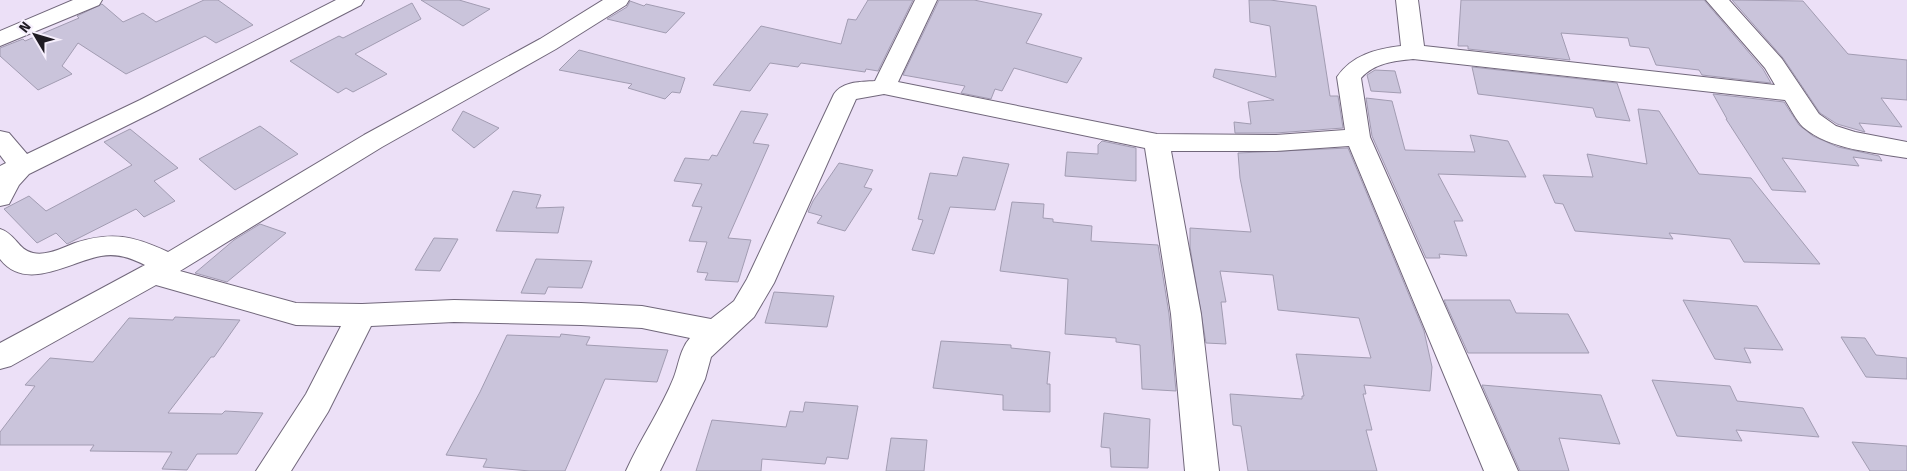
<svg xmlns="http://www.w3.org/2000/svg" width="1907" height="471" font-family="'Fira Sans',sans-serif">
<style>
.building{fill:#cac4db;stroke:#a29cb2}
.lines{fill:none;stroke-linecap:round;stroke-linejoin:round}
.street-casing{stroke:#71677b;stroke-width:2}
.street{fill:#fff;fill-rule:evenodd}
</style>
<rect width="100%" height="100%" fill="#ece0f7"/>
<path class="building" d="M 204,0 L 218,0 L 253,25 L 216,43 L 205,36 L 126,74 L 78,43 L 62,66 L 72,74 L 38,90 L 0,56 L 0,48 L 23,39 L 25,41 L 79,18 L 77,16 L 102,4 L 123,22 L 143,13 L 156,22 Z
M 421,0 L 459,0 L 490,9 L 463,26 Z
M 868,0 L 913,0 L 878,71 L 866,69 L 865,72 L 801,63 L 798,67 L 770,63 L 750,91 L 713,85 L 761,26 L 841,44 L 848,19 L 856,20 Z
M 939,0 L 974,0 L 1042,14 L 1026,43 L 1082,58 L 1067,83 L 1014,68 L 1002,91 L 995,89 L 991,99 L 961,93 L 965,86 L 903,75 Z
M 1249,0 L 1270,0 L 1316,6 L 1330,96 L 1338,96 L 1343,128 L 1276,133 L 1235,133 L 1234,122 L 1251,124 L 1248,102 L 1274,100 L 1213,77 L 1215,69 L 1276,77 L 1270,26 L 1250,22 Z
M 1461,0 L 1704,0 L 1763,69 L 1771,83 L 1702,75 L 1699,70 L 1656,65 L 1649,48 L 1630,46 L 1628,38 L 1561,33 L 1570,60 L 1468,49 L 1468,46 L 1458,46 Z
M 1732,0 L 1803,1 L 1848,54 L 1907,60 L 1907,100 L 1881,98 L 1902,127 L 1859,123 L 1865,132 L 1837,124 L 1820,113 L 1783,58 Z
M 630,1 L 644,6 L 646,4 L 685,13 L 666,33 L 607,19 L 627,7 Z
M 412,3 L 421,19 L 355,54 L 387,74 L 353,92 L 346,88 L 338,93 L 290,61 L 339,36 L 343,38 Z
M 579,50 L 685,78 L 680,93 L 672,92 L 665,99 L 628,88 L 632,84 L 559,70 Z
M 1472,67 L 1617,83 L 1630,121 L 1596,117 L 1593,108 L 1478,94 Z
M 1375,70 L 1395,71 L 1401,93 L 1371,91 L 1367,75 Z
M 1713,94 L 1784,102 L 1799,125 L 1813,136 L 1838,147 L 1879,156 L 1882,161 L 1853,157 L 1859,166 L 1782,158 L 1806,192 L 1772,190 L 1726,119 L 1727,119 Z
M 1366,98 L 1392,101 L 1405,150 L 1475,152 L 1470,135 L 1508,141 L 1526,177 L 1438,174 L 1463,221 L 1454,221 L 1467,256 L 1439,254 L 1440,258 L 1426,258 L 1372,136 Z
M 1638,109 L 1659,111 L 1699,174 L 1751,178 L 1820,264 L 1744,262 L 1730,239 L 1669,233 L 1673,239 L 1575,231 L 1563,204 L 1555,203 L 1543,175 L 1593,177 L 1587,154 L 1647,164 Z
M 463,111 L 499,128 L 474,148 L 452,130 Z
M 741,111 L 768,114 L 753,143 L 769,145 L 728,238 L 751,240 L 738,282 L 705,280 L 708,273 L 697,272 L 707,242 L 689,241 L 702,207 L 692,206 L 702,184 L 674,181 L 685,158 L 709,160 L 712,155 L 717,156 Z
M 260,126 L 298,154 L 235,190 L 199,159 Z
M 130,129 L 178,168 L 154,181 L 175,201 L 144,217 L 136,209 L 67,244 L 56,233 L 37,243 L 4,209 L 29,196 L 46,211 L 132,165 L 104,142 Z
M 1102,141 L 1136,148 L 1136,181 L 1065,176 L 1067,152 L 1098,154 L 1098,145 Z
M 1348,148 L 1424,331 L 1432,367 L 1430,391 L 1364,385 L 1366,394 L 1363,394 L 1372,430 L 1366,430 L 1377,471 L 1248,471 L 1241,426 L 1233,425 L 1230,394 L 1302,399 L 1302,396 L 1304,396 L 1296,354 L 1371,358 L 1359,318 L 1278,310 L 1273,275 L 1220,271 L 1226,302 L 1221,302 L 1226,344 L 1206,343 L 1190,247 L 1190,228 L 1251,232 L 1240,178 L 1238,153 Z
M 963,157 L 1009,164 L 995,210 L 950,207 L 934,254 L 912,250 L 923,220 L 918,219 L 930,173 L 957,176 Z
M 839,163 L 873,170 L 864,187 L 872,189 L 845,231 L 817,223 L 822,216 L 808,212 L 813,201 Z
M 513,191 L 541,195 L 536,208 L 564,207 L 558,233 L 496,231 Z
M 1012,202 L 1044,204 L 1043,218 L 1053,219 L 1053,222 L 1092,226 L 1091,241 L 1158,245 L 1169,314 L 1176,391 L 1142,389 L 1140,345 L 1116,342 L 1116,338 L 1065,334 L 1068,279 L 1000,271 Z
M 260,224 L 286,233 L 227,282 L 195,273 L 234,240 Z
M 434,238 L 458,239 L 440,271 L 415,270 Z
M 536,259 L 592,261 L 582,288 L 548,287 L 545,294 L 521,293 Z
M 774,292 L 834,296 L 827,327 L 765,323 Z
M 1444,300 L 1510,300 L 1516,313 L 1568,314 L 1589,353 L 1468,353 Z
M 1683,300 L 1757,306 L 1783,350 L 1744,348 L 1751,363 L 1715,359 Z
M 175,317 L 240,320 L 214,357 L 211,357 L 168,413 L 222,414 L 225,411 L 263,413 L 237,454 L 197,454 L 187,470 L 162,469 L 172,452 L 90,451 L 94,445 L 0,445 L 0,432 L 35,386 L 25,385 L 50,358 L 93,362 L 129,318 L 173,320 Z
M 561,334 L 590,337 L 586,345 L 668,350 L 657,382 L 605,379 L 565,471 L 530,471 L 483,467 L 487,459 L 446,455 L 480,392 L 507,335 L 560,337 Z
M 1841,337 L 1865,338 L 1876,355 L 1907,358 L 1907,379 L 1866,377 Z
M 941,341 L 1011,345 L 1011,348 L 1050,352 L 1047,384 L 1050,384 L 1050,412 L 1003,410 L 1003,395 L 933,388 Z
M 1652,380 L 1730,386 L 1737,401 L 1803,408 L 1819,437 L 1736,430 L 1742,441 L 1677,436 Z
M 1482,385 L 1601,395 L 1620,444 L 1559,438 L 1569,471 L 1520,471 Z
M 805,402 L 858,406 L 848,459 L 827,457 L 825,464 L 762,459 L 761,471 L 696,471 L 712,420 L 786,427 L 790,411 L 803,412 Z
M 1104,413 L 1150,419 L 1148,468 L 1111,467 L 1110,448 L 1101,447 Z
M 891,438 L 927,440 L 924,471 L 886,471 Z
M 1852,442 L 1907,446 L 1907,471 L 1870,471 Z"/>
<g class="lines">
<g class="street-casing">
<path id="street" d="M 73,0 L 102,0 L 99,5 L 0,46 L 0,31 Z
M 336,0 L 364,0 L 361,5 L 158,110 L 29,174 L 19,185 L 9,204 L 0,206 L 0,166 L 6,163 L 0,155 L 0,131 L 9,133 L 27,154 L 140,100 Z
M 603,0 L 629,0 L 626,5 L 556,49 L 382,147 L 180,271 L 296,303 L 362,304 L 454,300 L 581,303 L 642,306 L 711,319 L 734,301 L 747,279 L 834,94 C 843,81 861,82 875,81 L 915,0 L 937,0 L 898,82 L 1157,134 L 1276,135 L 1345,130 L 1337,77 C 1352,55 1376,49 1401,46 L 1396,0 L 1418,0 L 1424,46 L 1775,85 L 1765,68 L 1706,0 L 1729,0 L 1782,59 L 1819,114 L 1836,126 L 1855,132 L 1907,142 L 1907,158 C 1873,152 1830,150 1803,127 C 1796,120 1791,109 1785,100 L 1413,59 C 1393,61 1375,63 1361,78 L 1370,137 L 1518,471 L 1484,471 L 1349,146 L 1276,151 L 1171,151 L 1201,314 L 1219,471 L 1185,471 L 1171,314 L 1145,148 L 884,94 L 856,99 L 774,283 L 754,317 L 711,357 L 705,379 L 660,471 L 626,471 C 640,439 661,410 674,377 C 679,364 680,349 690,338 L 642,328 L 581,325 L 454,322 L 371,326 L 328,412 L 291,471 L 256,471 L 306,394 L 341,326 L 296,325 L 156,285 L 11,366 L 0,369 L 0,343 L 145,265 C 130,258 118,253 101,256 C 71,261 26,293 0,259 L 0,229 C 16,234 18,250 33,253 C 47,256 62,248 75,243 C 112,231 133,236 168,252 L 364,135 L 540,39 Z"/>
</g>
<use href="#street" class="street"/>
</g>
<g transform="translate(35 35) rotate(308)" stroke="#f6effd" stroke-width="4" paint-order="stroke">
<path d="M0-4L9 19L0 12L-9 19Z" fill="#1f1b23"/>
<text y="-8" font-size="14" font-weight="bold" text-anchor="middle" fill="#1f1b23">N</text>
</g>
</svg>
